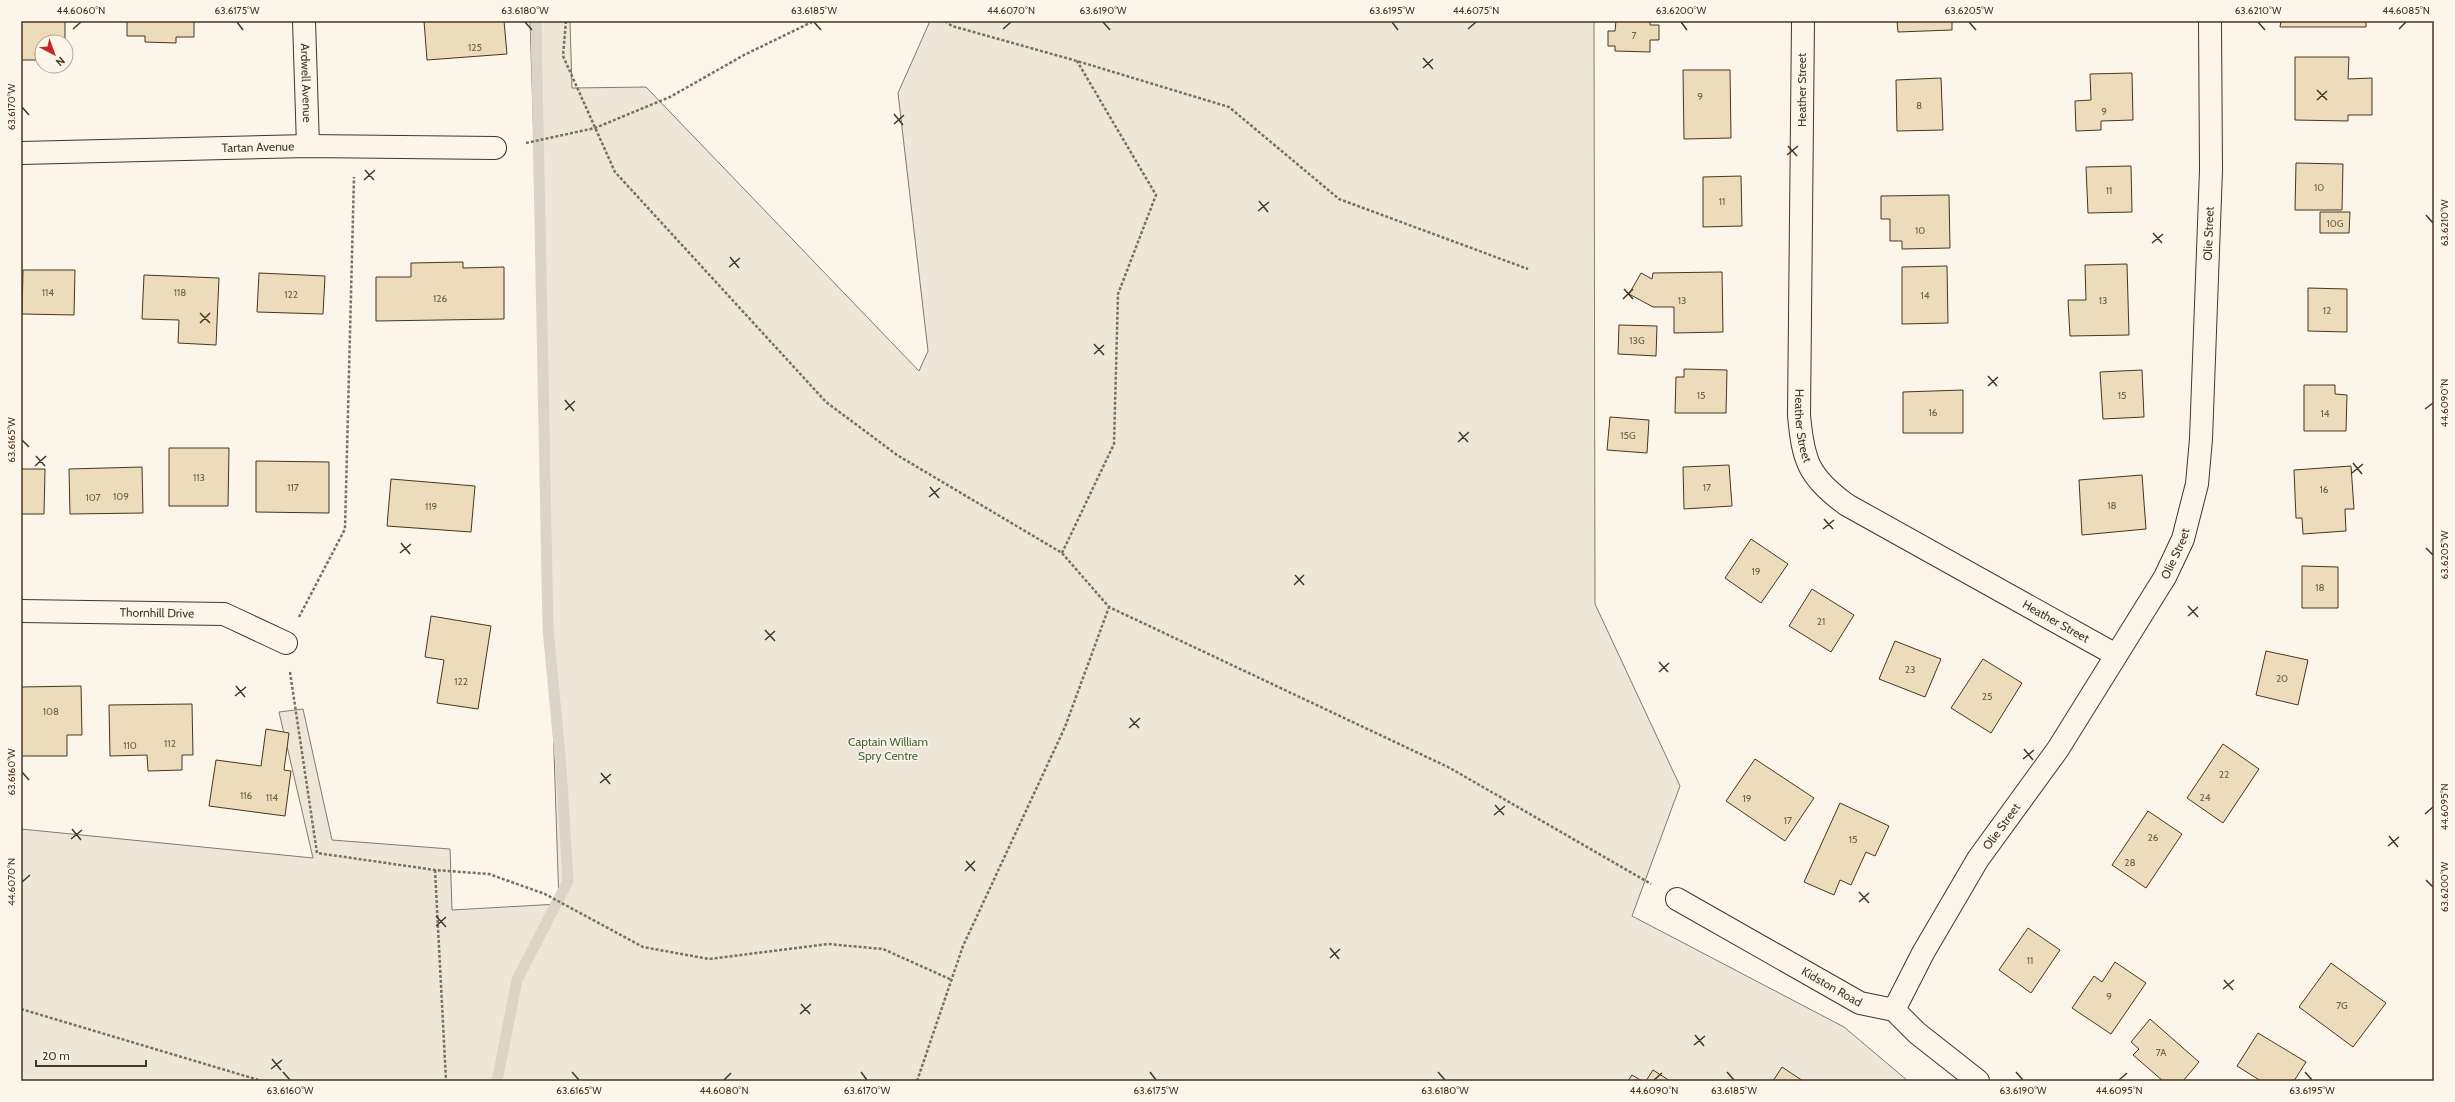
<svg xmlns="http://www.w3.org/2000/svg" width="2455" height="1102" font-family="Cabin,sans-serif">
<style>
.green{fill:#ede6d9;stroke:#887966}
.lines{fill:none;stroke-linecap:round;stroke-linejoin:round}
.stream{stroke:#dcd4c6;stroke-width:11}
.building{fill:#ecdcbc;stroke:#4a3520}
.street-casing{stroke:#4a3520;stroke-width:24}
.path{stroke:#7f6f5c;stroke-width:2.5;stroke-dasharray:3 2;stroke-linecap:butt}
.street{stroke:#fbf6e9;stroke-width:22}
.ticks{fill:none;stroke:#4a3520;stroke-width:1.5}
.labels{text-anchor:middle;stroke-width:3;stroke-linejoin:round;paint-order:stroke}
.number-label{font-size:10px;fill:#725f47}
.street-label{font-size:12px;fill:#4a3520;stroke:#fbf6e9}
.park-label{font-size:12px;fill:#436837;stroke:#fbf6e9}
.neatline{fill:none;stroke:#4a3520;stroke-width:1.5}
.ticks-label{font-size:10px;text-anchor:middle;fill:#4a3520}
</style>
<rect width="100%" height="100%" fill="#fbf6e9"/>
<path class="green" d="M 530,21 L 570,21 L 572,88 L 646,87 L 919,371 L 928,351 L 898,93 L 930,21 L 1594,21 L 1595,604 L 1680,786 L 1632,916 L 1844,1027 L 1908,1081 L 21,1081 L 21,829 L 313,858 L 279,712 L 303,709 L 332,840 L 450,849 L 452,910 L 559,904 Z"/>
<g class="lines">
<path class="stream" d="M 497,1081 L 517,980 L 568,881 L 561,766 L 548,629 L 536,21"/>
</g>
<path class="building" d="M 21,21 L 65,21 L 65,42 L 42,42 L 42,53 L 35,53 L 36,60 L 21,60 Z
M 127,21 L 194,21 L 194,37 L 176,37 L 176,43 L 145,42 L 145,36 L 127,36 Z
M 424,21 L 504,21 L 507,54 L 427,60 Z
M 1616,21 L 1650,21 L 1650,25 L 1659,25 L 1659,40 L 1650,40 L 1650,52 L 1615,51 L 1615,46 L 1608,46 L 1608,31 L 1615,31 Z
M 1897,21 L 1952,21 L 1952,30 L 1898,32 Z
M 2281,21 L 2366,21 L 2366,27 L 2280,27 Z
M 2295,57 L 2349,57 L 2348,79 L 2372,78 L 2372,115 L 2348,115 L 2348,121 L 2295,120 Z
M 1683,70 L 1730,70 L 1731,138 L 1684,139 Z
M 2132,73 L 2133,120 L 2101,121 L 2101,130 L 2076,131 L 2075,101 L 2091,100 L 2090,74 Z
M 1941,78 L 1943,130 L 1897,131 L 1896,80 Z
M 2296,163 L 2343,164 L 2342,210 L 2295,210 Z
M 2131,166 L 2132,212 L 2088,213 L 2086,167 Z
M 1741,176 L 1742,226 L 1703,227 L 1703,177 Z
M 1949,195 L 1950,248 L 1902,249 L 1902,241 L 1890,241 L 1890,219 L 1881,219 L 1881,196 Z
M 2320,212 L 2350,212 L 2349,233 L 2320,233 Z
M 463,262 L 463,268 L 504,267 L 504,319 L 376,321 L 376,277 L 411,277 L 411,263 Z
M 2127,264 L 2129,335 L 2070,336 L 2068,300 L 2086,300 L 2085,265 Z
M 1947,266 L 1948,323 L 1902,324 L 1902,267 Z
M 23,270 L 75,270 L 74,315 L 22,314 Z
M 1722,272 L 1723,332 L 1674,333 L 1674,307 L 1653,307 L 1629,294 L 1641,273 L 1652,279 L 1653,273 Z
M 259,273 L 325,276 L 323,314 L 257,312 Z
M 144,275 L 219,278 L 216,345 L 178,343 L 179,320 L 142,319 Z
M 2308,288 L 2347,289 L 2347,332 L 2308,331 Z
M 1619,325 L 1657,326 L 1656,356 L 1618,354 Z
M 1684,369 L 1727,370 L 1726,413 L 1675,413 L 1676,377 L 1684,377 Z
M 2142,370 L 2144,417 L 2103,419 L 2100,372 Z
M 2304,385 L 2335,385 L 2335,394 L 2347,395 L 2346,431 L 2304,431 Z
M 1963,390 L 1963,433 L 1903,433 L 1903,392 Z
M 1610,417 L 1649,420 L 1647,453 L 1607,450 Z
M 169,448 L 229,448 L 228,506 L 169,506 Z
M 256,461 L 329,462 L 329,513 L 256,512 Z
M 1729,465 L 1732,506 L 1684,509 L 1683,467 Z
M 2351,466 L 2354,509 L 2345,509 L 2346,531 L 2303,534 L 2302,518 L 2296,518 L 2294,470 Z
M 142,467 L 143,513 L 70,514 L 69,469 Z
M 21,469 L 45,469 L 44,514 L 21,514 Z
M 2142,475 L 2146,529 L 2082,535 L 2079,480 Z
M 391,479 L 475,486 L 471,532 L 387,526 Z
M 1751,539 L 1788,564 L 1761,603 L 1725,578 Z
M 2302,566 L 2338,567 L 2338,608 L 2302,608 Z
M 1812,589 L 1854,615 L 1831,652 L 1789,626 Z
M 431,616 L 491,626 L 478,709 L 437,703 L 444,660 L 425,657 Z
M 1895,641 L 1941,659 L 1925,697 L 1879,679 Z
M 2266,651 L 2308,660 L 2298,705 L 2256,695 Z
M 1983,659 L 2022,683 L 1991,733 L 1951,708 Z
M 81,686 L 82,735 L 67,735 L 67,756 L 21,756 L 21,687 Z
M 192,704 L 193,755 L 182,755 L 182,770 L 148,771 L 147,755 L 110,756 L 109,705 Z
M 266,729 L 289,733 L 284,770 L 291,771 L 285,816 L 209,806 L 216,760 L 261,766 Z
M 2223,744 L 2259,769 L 2223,823 L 2187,798 Z
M 1755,759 L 1814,798 L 1785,841 L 1726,801 Z
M 1840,803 L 1889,826 L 1875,856 L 1866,852 L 1851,885 L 1840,880 L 1834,895 L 1804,882 Z
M 2148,811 L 2182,834 L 2146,888 L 2112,865 Z
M 2028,928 L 2060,950 L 2031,993 L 1999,970 Z
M 2115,962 L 2146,983 L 2111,1034 L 2072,1008 L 2094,976 L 2102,982 Z
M 2331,963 L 2386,1003 L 2353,1047 L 2299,1007 Z
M 2150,1019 L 2199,1062 L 2183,1081 L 2163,1081 L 2133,1055 L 2139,1049 L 2131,1042 Z
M 2258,1033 L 2306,1062 L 2294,1081 L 2261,1081 L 2237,1066 Z
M 1782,1067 L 1803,1081 L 1773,1081 Z
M 1653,1070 L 1670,1081 L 1646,1081 Z
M 1632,1075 L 1642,1081 L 1628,1081 Z"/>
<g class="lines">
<g class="street-casing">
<g id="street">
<path id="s1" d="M 304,21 L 308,146"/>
<path id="s2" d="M 1803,21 L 1799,415 C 1803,460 1808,477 1847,505 L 2116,655"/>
<path id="s3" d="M 21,153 L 308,146 L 495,148"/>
<path id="s4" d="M 21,611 L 224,614 L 286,643"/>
<path id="s5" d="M 1677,899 L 1860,1003 L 1894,1010 L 1917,1033 L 1978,1081"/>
<path id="s6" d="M 1894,1010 L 1923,953 L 1978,859 L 2058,749 L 2165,577 L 2183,539 L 2197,484 L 2201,439 L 2211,170 L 2210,21"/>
</g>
</g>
<path class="path" d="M 566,21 L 563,56 L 615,172 L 826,402 L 897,455 L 1062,553 L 1109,607 L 1450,768 L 1651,884
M 945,21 L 952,26 L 1077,61 L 1229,107 L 1339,199 L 1528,269
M 526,143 L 595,128 L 670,97 L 744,55 L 814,21
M 1062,553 L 1114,444 L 1118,294 L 1156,195 L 1077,61
M 299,617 L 345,529 L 354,177
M 290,672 L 317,853 L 435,870 L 489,874 L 545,894 L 643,947 L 709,959 L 828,944 L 883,949 L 952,980
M 435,870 L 446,1081
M 21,1009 L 262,1081
M 917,1081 L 963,946 L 1065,727 L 1109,607"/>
<use href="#street" class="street"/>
</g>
<path class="ticks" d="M 237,22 L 243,30M 525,22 L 532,30M 814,22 L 821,30M 1103,22 L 1110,30M 1392,22 L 1398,30M 1681,22 L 1687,30M 1969,22 L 1976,30M 2258,22 L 2265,30M 73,29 L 81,22M 1003,29 L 1011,22M 1468,29 L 1476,22M 2399,29 L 2406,22M 1423,58 L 1433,69M 1423,68 L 1433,59M 2317,90 L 2327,100M 2317,100 L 2327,91M 22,107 L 29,115M 894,114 L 903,125M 894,124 L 904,115M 1788,146 L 1797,156M 1787,155 L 1798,146M 365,170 L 374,180M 364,180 L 375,170M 1259,201 L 1268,212M 1258,211 L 1269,202M 2426,215 L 2433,223M 2153,233 L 2162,243M 2152,243 L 2163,234M 730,257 L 739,268M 729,267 L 740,258M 1624,289 L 1633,299M 1623,299 L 1633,289M 200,313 L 210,323M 200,323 L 210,313M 1094,344 L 1104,355M 1094,354 L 1104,345M 1988,376 L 1997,386M 1988,386 L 1998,377M 565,400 L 574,411M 2425,409 L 2433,403M 565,410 L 575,401M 1459,432 L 1468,442M 22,440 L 29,447M 1458,442 L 1469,432M 36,456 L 45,466M 2353,463 L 2362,474M 35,466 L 46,456M 2352,473 L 2363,464M 930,487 L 939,498M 929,497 L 940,488M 1824,519 L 1833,529M 1823,529 L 1834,520M 401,543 L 410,554M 2426,548 L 2433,555M 400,553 L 411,544M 1295,575 L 1304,585M 1294,585 L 1304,575M 2188,606 L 2198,617M 2188,616 L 2198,607M 765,630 L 775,641M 765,640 L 775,631M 1659,662 L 1668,672M 1659,672 L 1669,663M 236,686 L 245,697M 235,696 L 246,687M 1130,718 L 1139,728M 1129,728 L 1140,718M 2024,749 L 2033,760M 2023,759 L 2034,750M 22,772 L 29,780M 601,773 L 610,784M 600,783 L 611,774M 1495,805 L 1504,815M 2425,814 L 2433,807M 1494,815 L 1505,806M 72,829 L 81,840M 2389,836 L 2398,847M 71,839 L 82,830M 2388,846 L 2399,837M 966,861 L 975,871M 965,871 L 975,861M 2426,880 L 2433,887M 22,882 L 30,875M 1859,892 L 1869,903M 1859,902 L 1869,893M 436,916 L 446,927M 436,926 L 446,917M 1330,948 L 1339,959M 1330,958 L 1340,949M 2224,980 L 2233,990M 2223,989 L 2234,980M 801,1004 L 810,1014M 800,1014 L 811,1004M 1695,1035 L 1704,1046M 1694,1045 L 1705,1036M 272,1059 L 281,1070M 271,1069 L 282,1060M 283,1072 L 290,1080M 572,1072 L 579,1080M 861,1072 L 867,1080M 1150,1072 L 1156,1080M 1438,1072 L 1445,1080M 1727,1072 L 1734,1080M 2016,1072 L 2023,1080M 2305,1072 L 2312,1080M 724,1080 L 731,1073M 1654,1080 L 1662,1073M 2119,1080 L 2127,1073"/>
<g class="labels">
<g class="number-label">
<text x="1634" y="39">7</text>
<text x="475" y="51">125</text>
<text x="1700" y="100">9</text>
<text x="1919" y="109">8</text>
<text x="2104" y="115">9</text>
<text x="2319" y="191">10</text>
<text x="2109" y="194">11</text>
<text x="1722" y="205">11</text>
<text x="2335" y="227">10G</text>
<text x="1920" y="234">10</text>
<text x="48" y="296">114</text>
<text x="180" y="296">118</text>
<text x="291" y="298">122</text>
<text x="1925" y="299">14</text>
<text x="440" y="302">126</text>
<text x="1682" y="304">13</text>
<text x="2103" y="304">13</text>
<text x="2327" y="314">12</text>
<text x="1637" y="344">13G</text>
<text x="1701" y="399">15</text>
<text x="2122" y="399">15</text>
<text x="1933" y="416">16</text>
<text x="2325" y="417">14</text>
<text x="1628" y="439">15G</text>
<text x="199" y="481">113</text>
<text x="293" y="491">117</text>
<text x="1707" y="491">17</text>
<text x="2324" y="493">16</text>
<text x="121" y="500">109</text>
<text x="93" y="501">107</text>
<text x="2112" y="509">18</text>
<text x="431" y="510">119</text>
<text x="1756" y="575">19</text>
<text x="2320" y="591">18</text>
<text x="1821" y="625">21</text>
<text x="1910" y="673">23</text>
<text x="2282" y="682">20</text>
<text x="461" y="685">122</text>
<text x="1987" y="700">25</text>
<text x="51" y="715">108</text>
<text x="170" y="747">112</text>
<text x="130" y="749">110</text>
<text x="2224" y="778">22</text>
<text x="246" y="799">116</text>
<text x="272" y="801">114</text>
<text x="2205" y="801">24</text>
<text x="1747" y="802">19</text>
<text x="1788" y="824">17</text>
<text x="2153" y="841">26</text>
<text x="1853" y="843">15</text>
<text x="2130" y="866">28</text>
<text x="2030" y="964">11</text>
<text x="2109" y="1000">9</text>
<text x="2342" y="1009">7G</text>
<text x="2161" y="1056">7A</text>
</g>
<g class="street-label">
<text dy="4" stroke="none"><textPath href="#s1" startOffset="62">Ardwell Avenue</textPath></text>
<text transform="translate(1802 90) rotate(-90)" y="4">Heather Street</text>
<text dy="4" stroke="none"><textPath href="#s3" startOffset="237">Tartan Avenue</textPath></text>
<text dy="4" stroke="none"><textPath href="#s6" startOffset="861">Olie Street</textPath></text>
<text dy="4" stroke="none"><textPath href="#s2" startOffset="405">Heather Street</textPath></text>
<text dy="4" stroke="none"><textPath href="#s6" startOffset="537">Olie Street</textPath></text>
<text dy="4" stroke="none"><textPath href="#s4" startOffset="136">Thornhill Drive</textPath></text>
<text dy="4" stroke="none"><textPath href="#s2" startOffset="740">Heather Street</textPath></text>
<text dy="4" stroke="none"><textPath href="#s6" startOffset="213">Olie Street</textPath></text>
<text dy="4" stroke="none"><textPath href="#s5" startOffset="178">Kidston Road</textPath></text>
</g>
<g class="park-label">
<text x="888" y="746">Captain William<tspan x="888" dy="14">Spry Centre</tspan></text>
</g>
</g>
<rect width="2455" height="1102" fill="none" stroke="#fbf6e9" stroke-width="44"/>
<g transform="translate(54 54) rotate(139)"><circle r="19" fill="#fbf6e9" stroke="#b4a999"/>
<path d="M0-3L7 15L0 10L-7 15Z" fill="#c62828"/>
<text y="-6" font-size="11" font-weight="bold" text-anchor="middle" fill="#4a3520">N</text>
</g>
<path d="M36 1060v6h110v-6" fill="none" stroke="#4a3520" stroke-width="2"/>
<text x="42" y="1060" font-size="12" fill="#4a3520" stroke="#fbf6e9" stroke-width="3" paint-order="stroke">20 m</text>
<rect x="22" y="22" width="2411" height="1058" class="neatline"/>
<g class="ticks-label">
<text x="81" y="14">44.6060°N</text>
<text x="237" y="14">63.6175°W</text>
<text x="525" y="14">63.6180°W</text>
<text x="814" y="14">63.6185°W</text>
<text x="1011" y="14">44.6070°N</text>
<text x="1103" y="14">63.6190°W</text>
<text x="1392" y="14">63.6195°W</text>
<text x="1476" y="14">44.6075°N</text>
<text x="1681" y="14">63.6200°W</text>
<text x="1969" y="14">63.6205°W</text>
<text x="2258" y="14">63.6210°W</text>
<text x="2406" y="14">44.6085°N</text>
<text transform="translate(11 107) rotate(-90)" y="4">63.6170°W</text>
<text transform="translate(2444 223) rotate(-90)" y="4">63.6210°W</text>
<text transform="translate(2444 403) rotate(-90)" y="4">44.6090°N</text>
<text transform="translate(11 440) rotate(-90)" y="4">63.6165°W</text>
<text transform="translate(2444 555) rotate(-90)" y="4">63.6205°W</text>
<text transform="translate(11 772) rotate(-90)" y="4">63.6160°W</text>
<text transform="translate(2444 807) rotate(-90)" y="4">44.6095°N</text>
<text transform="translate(11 882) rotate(-90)" y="4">44.6070°N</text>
<text transform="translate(2444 887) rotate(-90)" y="4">63.6200°W</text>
<text x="290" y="1094">63.6160°W</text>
<text x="579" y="1094">63.6165°W</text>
<text x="724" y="1094">44.6080°N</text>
<text x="867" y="1094">63.6170°W</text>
<text x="1156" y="1094">63.6175°W</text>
<text x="1445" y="1094">63.6180°W</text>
<text x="1654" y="1094">44.6090°N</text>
<text x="1734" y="1094">63.6185°W</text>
<text x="2023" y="1094">63.6190°W</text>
<text x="2119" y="1094">44.6095°N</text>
<text x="2312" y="1094">63.6195°W</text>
</g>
</svg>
